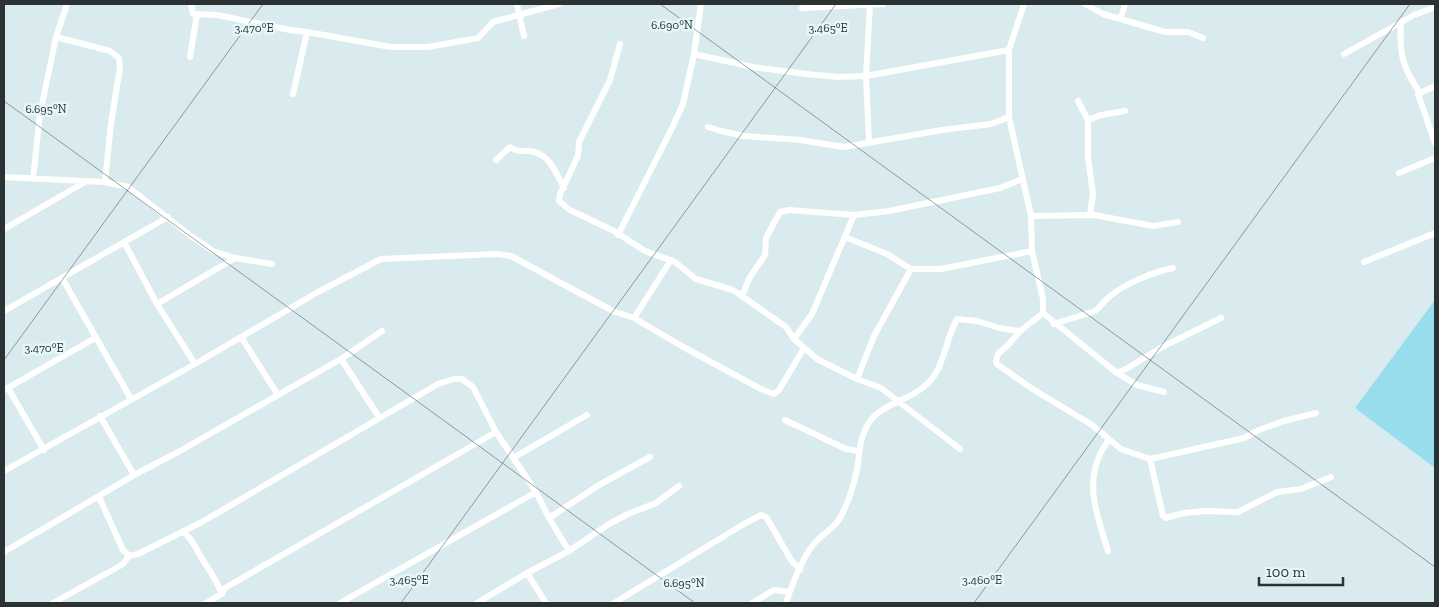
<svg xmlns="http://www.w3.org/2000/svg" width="1439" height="607" font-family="'Zilla Slab',serif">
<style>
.green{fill:#98dded}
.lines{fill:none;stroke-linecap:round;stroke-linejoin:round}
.minor{stroke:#fff;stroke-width:6}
.ticks{fill:none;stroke:#2b3233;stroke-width:1;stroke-opacity:0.45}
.ticks-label{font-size:12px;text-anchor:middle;fill:#2b3233;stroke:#e7f8fc;stroke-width:5;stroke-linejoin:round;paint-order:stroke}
</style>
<rect width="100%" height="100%" fill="#daebef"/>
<path class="green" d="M 1435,300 L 1435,468 L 1355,408 Z"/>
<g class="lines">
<path class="minor" d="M 191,4 L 193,14 L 217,15 L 290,30 L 307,32 L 391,47 L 428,47 L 478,38 L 493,22 L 559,4
M 517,4 L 524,36
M 1024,4 L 1009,50 L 1009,117 L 1031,216 L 1032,251 L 1043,299 L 1043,313
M 1085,4 L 1103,14 L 1165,32 L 1188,32 L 1203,38
M 802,8 L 883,4
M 1121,18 L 1125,4
M 1401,22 C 1399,53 1402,67 1420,93
M 56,37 L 110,51 L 119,58 L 120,68 L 111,123 L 105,182
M 620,44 L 610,80 L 579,142 L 578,156 L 560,194 L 559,201 L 570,210 L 614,231 L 645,251 L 675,262 L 696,279 L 733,290 L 742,296 L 786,327 L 794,339 L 817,359 L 857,379 L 881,388 L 960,449
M 694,54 L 753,67 L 806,74 L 838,77 L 866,76 L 1009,50
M 1344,54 L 1414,15 L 1435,7
M 190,57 L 197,14
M 1435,86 L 1418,94 L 1435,143
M 293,94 L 307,32
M 1078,101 L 1088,120 L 1088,157 L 1093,194 L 1090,215
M 1088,120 L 1101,115 L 1125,111
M 708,127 L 721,131 L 744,136 L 800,140 L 844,147 L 942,130 L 991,124 L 1009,117
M 869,143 L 866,76 L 870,4
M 496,160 L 510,147 C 517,152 520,151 529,151 C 550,153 555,172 564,188
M 1399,173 L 1435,158
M 4,177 L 105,182 L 128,187 L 191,236 L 213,251 L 235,258 L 272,264
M 33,179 L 40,114 L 56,37 L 67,4
M 1031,216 L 1094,215 L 1153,226 L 1178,222
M 4,229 L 85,182
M 618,235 L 671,130 L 683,104 L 694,54 L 701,4
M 845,237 L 887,254 L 911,269
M 124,242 L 157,304 L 195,364
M 1364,262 L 1435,233
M 62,278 L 131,399
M 742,296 L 750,277 L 765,255 L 766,238 L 780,212 L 789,210 L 854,215 L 889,211 L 1000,188 L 1022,179
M 157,304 L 235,258
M 4,311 L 168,217
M 1043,313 L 1020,331 L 1009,344 L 998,354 L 996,361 L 997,364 L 1031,388 L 1092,425 L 1121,449 L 1150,459 L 1244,438 L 1259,430 L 1284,421 L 1316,413
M 1043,313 L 1117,373 L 1137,385 L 1164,392
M 634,318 L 671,260
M 1054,324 L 1095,311 C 1101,307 1103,302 1109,297 C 1124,284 1153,272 1173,268
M 241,337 L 278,395
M 794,339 L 812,314 L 854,215
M 341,359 L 379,417
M 1117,373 L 1126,369 L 1164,346 L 1221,318
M 857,379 L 874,336 L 911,269 L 941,269 L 1032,251
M 8,388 L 44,450
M 4,390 L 95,338
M 100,416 L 134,475
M 785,420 L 846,449 L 858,451
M 513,458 L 587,415
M 1150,459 L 1163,516 L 1166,518 L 1184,513 L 1205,511 L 1238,512 L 1277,492 L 1301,489 L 1331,477
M 4,471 L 195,364 L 318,292 L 381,259 L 497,254 L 511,256 L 613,311 L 634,318 L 685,348 L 763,390 L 774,394 L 779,390 L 804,348
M 99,497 L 123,550 L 129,556
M 549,518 L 599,485 L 650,457
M 183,531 C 195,542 196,550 204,562 C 211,572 217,582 222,594 L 225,588 L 496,432
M 1108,551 C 1099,520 1086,491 1098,459 C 1100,452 1105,446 1109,439
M 4,552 L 136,474 L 180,451 L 341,359 L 382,331
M 527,573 L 546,603
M 53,603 L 118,567 L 123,564 L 129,556 L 138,554 L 202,522 L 438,384 L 454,379 L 462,379 L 473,387 L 496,432 L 536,492 L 549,518 L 569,551
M 206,603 L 222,594
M 340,603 L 536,492
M 477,603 L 527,573 L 569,551 L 609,524 L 628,514 L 656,503 L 679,486
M 614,603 L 744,524 L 761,515 L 766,517 L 768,520 L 791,560 L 800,570
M 752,603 L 774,590 L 789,592
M 786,603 C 792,585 801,560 813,545 C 820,536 831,530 838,521 C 842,516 845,507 848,501 C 852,490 856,476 858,464 C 860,446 860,437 870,421 C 883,403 913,400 930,381 C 945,364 946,338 957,319 L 977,321 L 999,328 L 1020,331"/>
</g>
<path class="ticks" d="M 660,4 L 1435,567M 4,101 L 695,603M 4,360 L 263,4M 401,603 L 836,4M 974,603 L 1410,4"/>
<g class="ticks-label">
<text x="672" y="29">6.690°N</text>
<text x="254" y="32">3.470°E</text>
<text x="828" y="32">3.465°E</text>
<text x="46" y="113">6.695°N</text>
<text x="44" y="352">3.470°E</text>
<text x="409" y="584">3.465°E</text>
<text x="982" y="584">3.460°E</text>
<text x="684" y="587">6.695°N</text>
</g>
<rect width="1439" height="607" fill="none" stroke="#2b3233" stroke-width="10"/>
<path d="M1259 577v8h84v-8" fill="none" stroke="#2b3233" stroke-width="2.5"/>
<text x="1266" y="577" font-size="15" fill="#2b3233" stroke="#e7f8fc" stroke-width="4" paint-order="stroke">100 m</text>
</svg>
